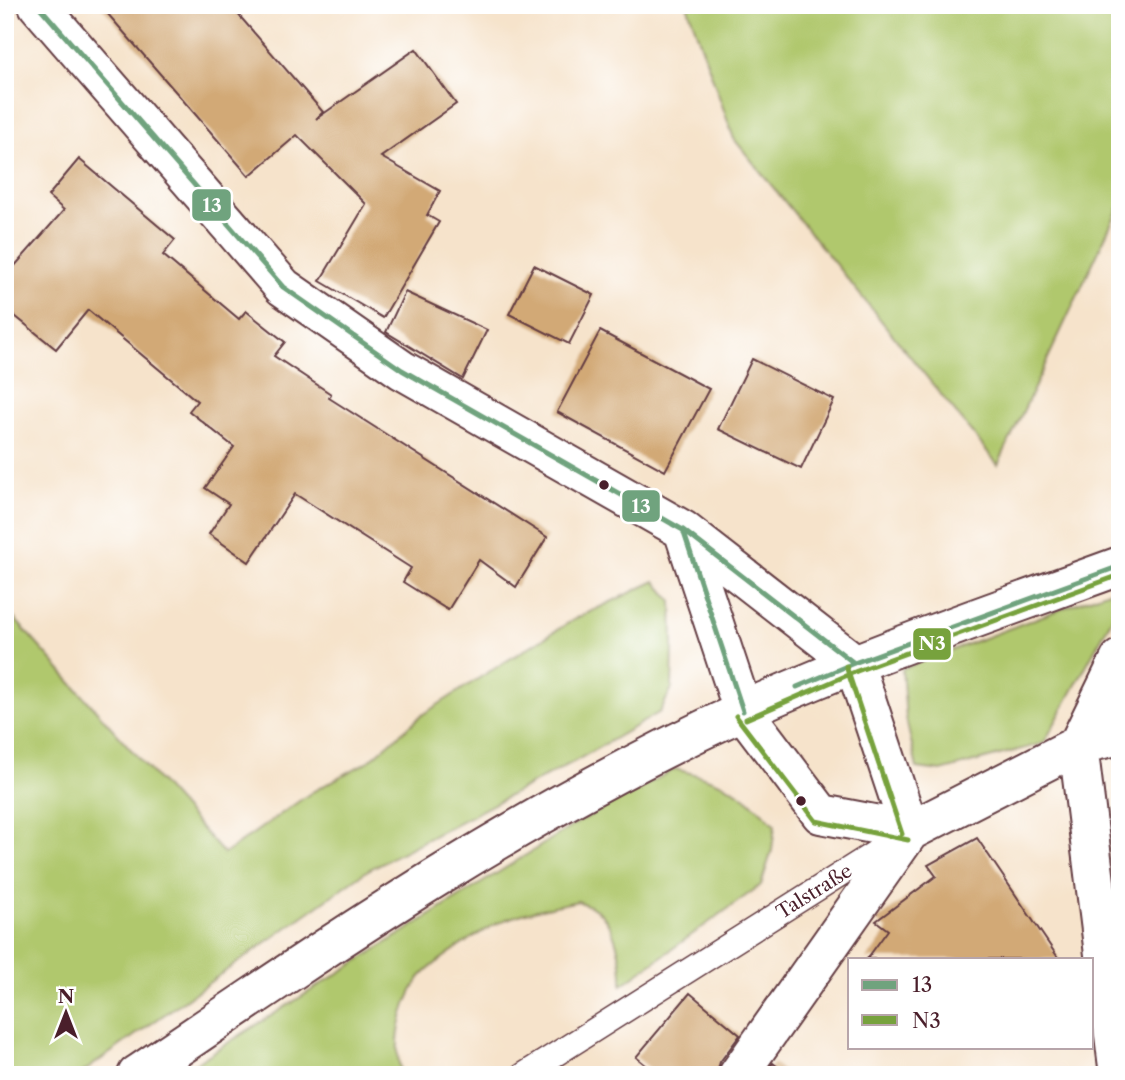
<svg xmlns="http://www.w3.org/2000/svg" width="1125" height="1080" font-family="'Libre Caslon Text',serif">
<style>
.green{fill:#b0c86d;stroke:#7d744c;stroke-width:2}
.building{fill:#d2a976}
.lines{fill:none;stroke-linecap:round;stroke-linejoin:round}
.service-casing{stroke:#643c43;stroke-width:26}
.minor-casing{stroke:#643c43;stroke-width:42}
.tertiary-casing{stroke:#643c43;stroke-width:42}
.service{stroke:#fff;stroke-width:23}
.minor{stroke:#fff;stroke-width:38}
.tertiary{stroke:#fff;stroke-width:38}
.bus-1-casing{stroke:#fff;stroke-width:10}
.bus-2-casing{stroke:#fff;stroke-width:10}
.bus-1{stroke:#70a37e;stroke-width:5}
.bus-2{stroke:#77a23d;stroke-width:5}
.bus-dot{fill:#4a1f2b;stroke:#fff;stroke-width:2.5}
.labels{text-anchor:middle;stroke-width:5;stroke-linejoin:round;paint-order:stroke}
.street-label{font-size:19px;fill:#4a1f2b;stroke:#fff}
.line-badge{stroke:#fff;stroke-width:2.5}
.badge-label{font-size:19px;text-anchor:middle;font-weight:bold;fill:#fff}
</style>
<rect width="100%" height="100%" fill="#fff"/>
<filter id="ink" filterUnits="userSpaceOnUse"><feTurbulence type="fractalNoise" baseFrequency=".0143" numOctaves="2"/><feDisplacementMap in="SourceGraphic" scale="14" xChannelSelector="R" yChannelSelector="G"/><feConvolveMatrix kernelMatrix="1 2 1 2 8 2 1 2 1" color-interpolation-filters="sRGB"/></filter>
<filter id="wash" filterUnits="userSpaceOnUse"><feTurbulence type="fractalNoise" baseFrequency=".00686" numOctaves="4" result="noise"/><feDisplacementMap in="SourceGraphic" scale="28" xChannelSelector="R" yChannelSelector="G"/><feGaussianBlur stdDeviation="1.57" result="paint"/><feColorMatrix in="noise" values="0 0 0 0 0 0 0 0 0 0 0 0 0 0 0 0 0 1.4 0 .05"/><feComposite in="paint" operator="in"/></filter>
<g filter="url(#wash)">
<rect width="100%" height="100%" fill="#f6e3cb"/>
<path class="green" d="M 687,5 L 1120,5 L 1120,205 L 998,465 L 734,139 Z
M 655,581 L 672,601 L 673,645 L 672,688 L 660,712 L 577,760 L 368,870 L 79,1075 L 5,1075 L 5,608 L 224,854 L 312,792 L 369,761 L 422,715 L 487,673 L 575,619 Z
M 1114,589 L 1115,613 L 1044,743 L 941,771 L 917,768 L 906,719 L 902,669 Z
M 675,769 C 723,781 740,788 775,825 L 772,850 L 761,885 L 622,985 C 623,963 616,926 598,911 C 593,907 584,904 578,901 C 556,906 531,910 510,918 C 491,924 427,965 417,982 C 401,1008 392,1046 402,1075 L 177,1075 L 572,826 Z"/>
<g id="blocks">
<path class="building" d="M 100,5 L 230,5 L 323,112 L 316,119 L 416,49 L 456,104 L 381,157 L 440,191 L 427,215 L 439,222 L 383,318 L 320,281 L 366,204 L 297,135 L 249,176 Z
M 79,159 L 175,240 L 163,255 L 239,319 L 246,311 L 285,342 L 274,356 L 331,394 L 329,398 L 547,537 L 516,587 L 479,560 L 448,610 L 403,582 L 411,568 L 295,494 L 249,562 L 209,534 L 229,504 L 205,488 L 234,447 L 189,411 L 197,401 L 88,310 L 56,349 L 5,308 L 5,277 L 64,210 L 48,196 Z
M 534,265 L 594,295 L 569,344 L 509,314 Z
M 405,292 L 487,330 L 463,379 L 386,332 Z
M 600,331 L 709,389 L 665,471 L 557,412 Z
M 752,359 L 834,400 L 801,469 L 718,429 Z
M 977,838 L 1059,959 L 867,959 L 888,930 L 876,921 L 936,876 L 928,865 Z
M 690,993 L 740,1035 L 720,1062 L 716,1075 L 658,1075 L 636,1057 Z
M 773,1063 L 788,1075 L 765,1075 Z"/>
</g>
</g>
<g filter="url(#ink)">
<use href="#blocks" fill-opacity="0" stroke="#643c43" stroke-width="2"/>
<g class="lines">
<g class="service-casing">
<path id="service" d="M 523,1075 L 893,841"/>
</g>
<g class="minor-casing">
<path id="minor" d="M 854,663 L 910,831
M 743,711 L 821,814 L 910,831
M 738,1075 L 910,831 L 1078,745 L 1120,735
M 1119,1075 L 1078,745 L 1120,659"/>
</g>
<g class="tertiary-casing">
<path id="tertiary" d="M 38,5 L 283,287 L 402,370 L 683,530 L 854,663
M 683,530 L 743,711
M 137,1075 C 333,942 529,808 745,710 C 867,655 994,612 1120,566"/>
</g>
<use href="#service" class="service"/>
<use href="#minor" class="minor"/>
<use href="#tertiary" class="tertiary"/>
<g class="bus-1-casing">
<path id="bus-1" d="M 38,5 L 283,287 L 402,370 L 683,530 L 854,663
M 672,524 L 683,530 L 743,711
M 797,687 L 854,663 L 1120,566"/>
</g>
<g class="bus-2-casing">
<path id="bus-2" d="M 846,666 L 902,834
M 736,716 L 816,821 L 908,840
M 746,719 L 857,671 L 1120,575"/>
</g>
<use href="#bus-1" class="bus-1"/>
<use href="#bus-2" class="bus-2"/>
</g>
</g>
<g class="bus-dot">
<circle cx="604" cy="485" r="6"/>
<circle cx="801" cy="801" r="6"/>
</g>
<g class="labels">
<g class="street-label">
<text transform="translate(814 891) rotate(-32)" y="7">Talstraße</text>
</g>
</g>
<g class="line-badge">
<rect x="191" y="188" width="41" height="34" rx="7" fill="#70a37e"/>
<rect x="621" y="489" width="40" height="34" rx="7" fill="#70a37e"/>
<rect x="912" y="627" width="40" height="34" rx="7" fill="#77a23d"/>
</g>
<g class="badge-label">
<text x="212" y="212">13</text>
<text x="641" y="513">13</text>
<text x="932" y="650">N3</text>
</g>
<rect width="1125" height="1080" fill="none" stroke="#fff" stroke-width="28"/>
<rect x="848" y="958" width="245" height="91" fill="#ffffff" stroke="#b7a5aa" stroke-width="2"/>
<rect x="862" y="980" width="35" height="10" fill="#70a37e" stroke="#b7a5aa" stroke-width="2"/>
<text x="912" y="992" font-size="21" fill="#4a1f2b">13</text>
<rect x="862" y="1015" width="35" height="10" fill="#77a23d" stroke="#b7a5aa" stroke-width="2"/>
<text x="912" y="1028" font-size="21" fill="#4a1f2b">N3</text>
<g transform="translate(66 1013)" stroke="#ffffff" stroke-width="5" paint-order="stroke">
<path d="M0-5L12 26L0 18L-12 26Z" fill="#4a1f2b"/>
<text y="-10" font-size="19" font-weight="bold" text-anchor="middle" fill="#4a1f2b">N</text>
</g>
</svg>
